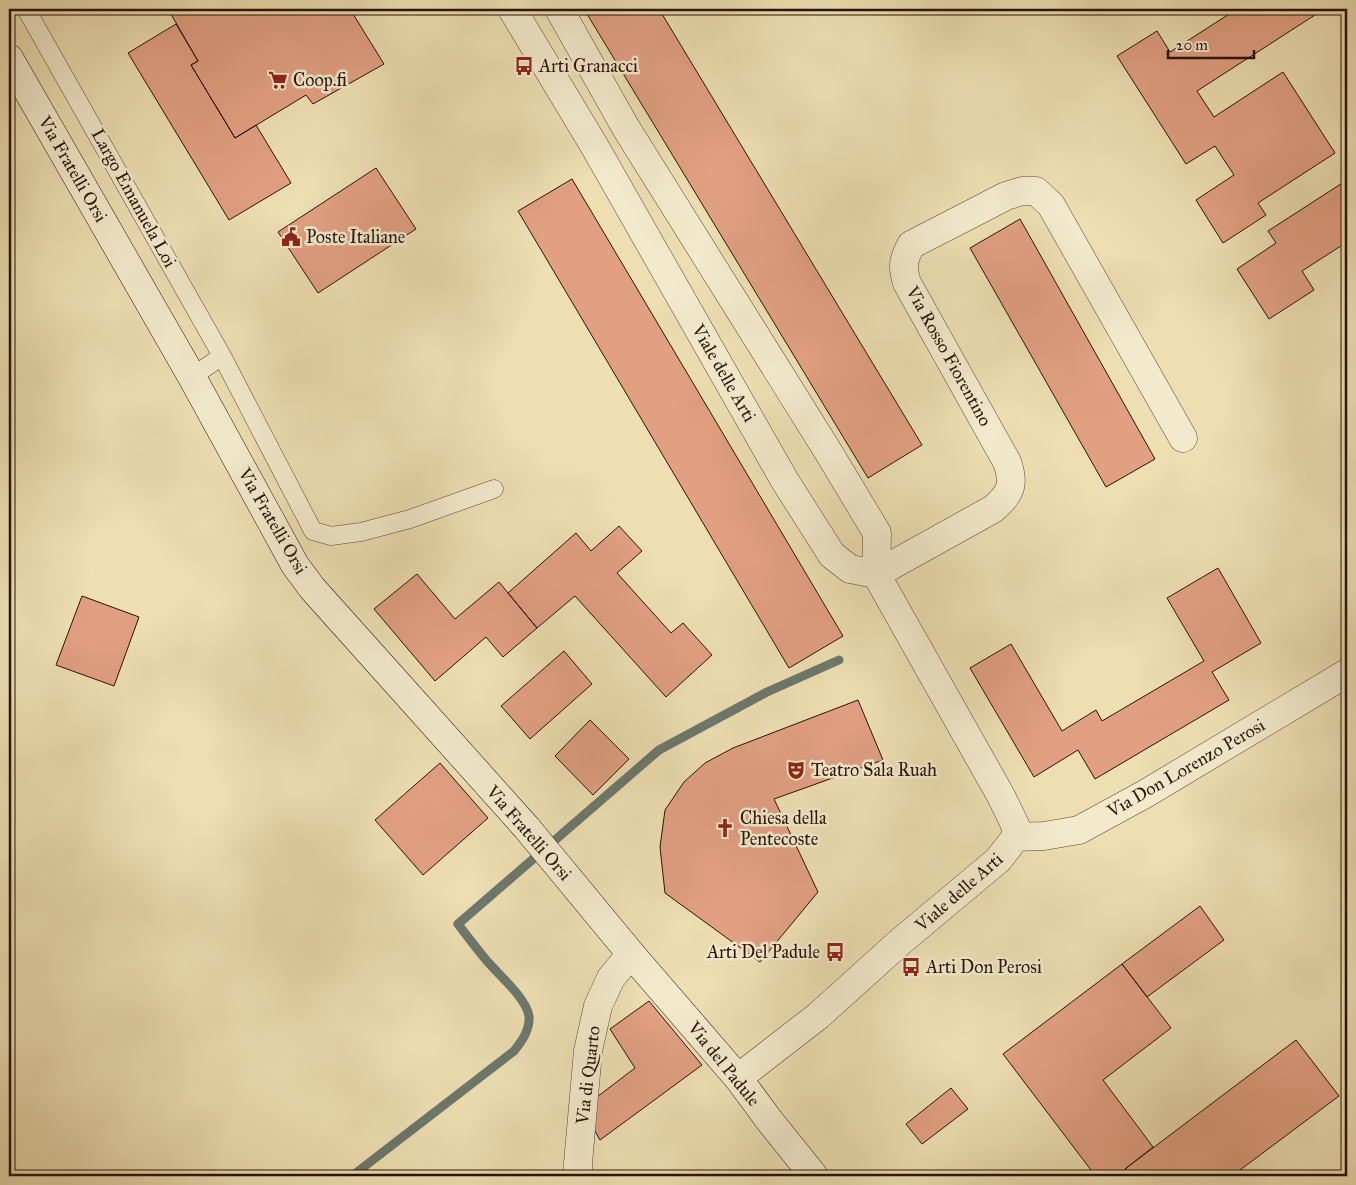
<svg xmlns="http://www.w3.org/2000/svg" width="1356" height="1185" font-family="'IM FELL Great Primer',serif">
<style>
.lines{fill:none;stroke-linecap:round;stroke-linejoin:round}
.stream{stroke:#6c786d;stroke-width:9}
.building{fill:#e1a082;stroke:#281209}
.lane-casing{stroke:#594533;stroke-width:19}
.street-casing{stroke:#594533;stroke-width:29}
.secondary-casing{stroke:#281209;stroke-width:29}
.lane{stroke:#f3eacd;stroke-width:18}
.street{stroke:#f3eacd;stroke-width:28}
.secondary{stroke:#f3eacd;stroke-width:28}
.labels{text-anchor:middle;stroke-width:5;stroke-linejoin:round;paint-order:stroke}
.poi-label{font-size:18px;fill:#281209;stroke:#f3eacd;text-anchor:start}
.street-label{font-size:18px;fill:#281209;stroke:#f3eacd}
</style>
<rect width="100%" height="100%" fill="#eddfb2"/>
<filter id="stains"><feTurbulence type="fractalNoise" baseFrequency=".004" numOctaves="4"/><feColorMatrix values="0 0 0 0 .2 0 0 0 0 .09 0 0 0 0 .02 0 0 0 .5 -.17"/></filter>
<radialGradient id="worn" r=".72"><stop offset=".6" stop-color="#630" stop-opacity="0"/><stop offset="1" stop-color="#630" stop-opacity=".3"/></radialGradient>
<g class="lines">
<path class="stream" d="M 352,1176 L 514,1051 C 522,1041 530,1030 529,1016 C 526,998 499,975 487,961 C 477,949 467,936 458,924 L 659,750 L 767,692 L 839,660"/>
</g>
<path class="building" d="M 168,9 L 350,9 L 384,64 L 313,104 L 306,95 L 235,138 L 191,65 L 198,61 Z
M 584,9 L 659,9 L 922,445 L 868,478 Z
M 1237,9 L 1311,9 L 1315,15 L 1197,91 L 1214,117 L 1283,72 L 1335,153 L 1258,203 L 1266,215 L 1223,243 L 1196,200 L 1234,175 L 1215,146 L 1186,164 L 1117,56 L 1157,31 L 1170,52 Z
M 176,24 L 198,61 L 191,65 L 235,138 L 256,125 L 291,183 L 229,220 L 128,53 Z
M 376,168 L 416,229 L 318,293 L 278,232 Z
M 572,179 L 843,636 L 789,668 L 518,211 Z
M 1347,180 L 1347,242 L 1302,271 L 1314,290 L 1269,319 L 1237,269 L 1276,243 L 1268,231 Z
M 1020,219 L 1155,459 L 1106,487 L 970,248 Z
M 619,526 L 642,551 L 617,573 L 671,633 L 683,623 L 712,655 L 666,697 L 575,596 L 537,628 L 508,593 L 576,533 L 591,551 Z
M 1218,568 L 1261,643 L 1212,672 L 1229,700 L 1095,779 L 1078,750 L 1034,777 L 970,668 L 1011,644 L 1062,731 L 1096,710 L 1102,721 L 1204,661 L 1167,598 Z
M 417,574 L 455,619 L 499,582 L 537,628 L 503,657 L 486,637 L 435,681 L 374,609 Z
M 82,596 L 139,617 L 114,686 L 56,665 Z
M 564,651 L 592,684 L 530,739 L 501,706 Z
M 858,700 L 883,760 L 774,799 L 818,892 L 760,962 L 665,893 L 660,847 L 665,810 L 684,782 L 705,763 L 733,748 Z
M 590,720 L 629,759 L 593,795 L 555,756 Z
M 440,763 L 488,818 L 423,875 L 375,820 Z
M 1200,906 L 1224,940 L 1147,997 L 1122,964 Z
M 1122,964 L 1171,1028 L 1103,1080 L 1153,1147 L 1125,1169 L 1130,1176 L 1091,1176 L 1094,1174 L 1003,1054 Z
M 649,1001 L 702,1065 L 600,1140 L 587,1117 L 589,1103 L 635,1068 L 610,1029 Z
M 1296,1040 L 1339,1096 L 1232,1176 L 1130,1176 L 1125,1169 Z
M 951,1088 L 968,1109 L 922,1144 L 906,1124 Z"/>
<g class="lines">
<g class="lane-casing">
<path id="lane" d="M 26,9 L 222,356 L 192,377
M 222,356 L 313,531 L 331,536 L 361,532 L 410,519 L 494,489"/>
</g>
<g class="street-casing">
<path id="street" d="M 512,9 L 595,147 L 785,481 L 832,555 L 850,569 L 876,574
M 559,9 L 626,128 L 829,453 L 877,533 L 876,574 L 1001,796 L 1016,827 L 1016,837 L 998,860 L 900,942 L 818,1016 L 738,1078
M 876,574 L 993,509 C 1011,494 1015,484 1007,462 L 907,283 C 902,267 903,260 911,245 L 1006,196 L 1022,191 L 1036,191 L 1051,205 L 1183,438
M 1016,837 L 1044,836 L 1079,830 L 1145,794 L 1347,673
M 578,1176 L 578,1163 L 588,1051 L 598,1006 L 611,978 L 631,954"/>
</g>
<g class="secondary-casing">
<path id="secondary" d="M 9,58 L 192,377 L 295,565 L 312,588 L 337,616 L 526,827 L 631,954 L 738,1078 L 769,1120 L 814,1176"/>
</g>
<use href="#lane" class="lane"/>
<use href="#street" class="street"/>
<use href="#secondary" class="secondary"/>
</g>
<defs>
<g id="bus-bare" transform="scale(1.5)"><path d="M-5-6H5V4H4V6H2V4H-2V6H-4V4H-5ZM-3.5-4V0h7V-4ZM-3.5 1.2v1.5H-2V1.2ZM2 1.2v1.5H3.5V1.2Z" fill="#8f2418" stroke="#f3eacd" stroke-width="2.5" paint-order="stroke"/></g>
<g id="supermarket-bare" transform="scale(1.5)"><path d="M-6-5.5h2.5l.6 2H6L4.5 2H-2.5L-4.4-4H-6ZM-1.5 3.2a1.3 1.3 0 1 0 .1 0ZM3 3.2a1.3 1.3 0 1 0 .1 0Z" fill="#8f2418" stroke="#f3eacd" stroke-width="2.5" paint-order="stroke"/></g>
<g id="civic-bare" transform="scale(1.5)"><path d="M-.6-6.5H3V-4.5H.6V-3L4-1V1h2V6H-6V1h2V-1L-.6-3ZM-1.2 2.5V6h2.4V2.5Z" fill="#8f2418" stroke="#f3eacd" stroke-width="2.5" paint-order="stroke"/></g>
<g id="theatre-bare" transform="scale(1.5)"><path d="M-5-5.5Q0-4 5-5.5V0Q5 5 0 6Q-5 5-5 0ZM-3.3-2.5H-1v1.5H-3.3ZM1-2.5H3.3v1.5H1ZM-2.8 1Q0 5.5 2.8 1Z" fill="#8f2418" stroke="#f3eacd" stroke-width="2.5" paint-order="stroke"/></g>
<g id="church-bare" transform="scale(1.5)"><path d="M-1.2-6h2.4v3.5h3.3v2.4h-3.3V6h-2.4V-.1h-3.3v-2.4h3.3Z" fill="#8f2418" stroke="#f3eacd" stroke-width="2.5" paint-order="stroke"/></g>
</defs>
<g fill-rule="evenodd">
<use href="#bus-bare" x="524" y="66"/>
<use href="#supermarket-bare" x="278" y="80"/>
<use href="#civic-bare" x="291" y="237"/>
<use href="#theatre-bare" x="796" y="770"/>
<use href="#church-bare" x="725" y="828"/>
<use href="#bus-bare" x="835" y="952"/>
<use href="#bus-bare" x="911" y="967"/>
</g>
<g class="labels">
<g class="poi-label">
<text x="539" y="72">Arti Granacci</text>
<text x="293" y="86">Coop.fi</text>
<text x="306" y="243">Poste Italiane</text>
<text x="811" y="776">Teatro Sala Ruah</text>
<text x="740" y="824">Chiesa della<tspan x="740" dy="21">Pentecoste</tspan></text>
<text x="820" y="958" text-anchor="end">Arti Del Padule</text>
<text x="926" y="973">Arti Don Perosi</text>
</g>
<g class="street-label">
<text transform="translate(73 169) rotate(60)" y="6">Via Fratelli Orsi</text>
<text transform="translate(134 198) rotate(61)" y="6">Largo Emanuela Loi</text>
<text transform="translate(949 356) rotate(61)" y="6">Via Rosso Fiorentino</text>
<text transform="translate(724 373) rotate(60)" y="6">Viale delle Arti</text>
<text transform="translate(273 521) rotate(60)" y="6">Via Fratelli Orsi</text>
<text transform="translate(1186 768) rotate(-30)" y="6">Via Don Lorenzo Perosi</text>
<text transform="translate(529 833) rotate(49)" y="6">Via Fratelli Orsi</text>
<text transform="translate(959 892) rotate(-41)" y="6">Viale delle Arti</text>
<text transform="translate(724 1064) rotate(51)" y="6">Via del Padule</text>
<text transform="translate(588 1075) rotate(-83)" y="6">Via di Quarto</text>
</g>
</g>
<rect width="1356" height="1185" fill="none" stroke="#eddfb2" stroke-width="30"/>
<rect x="10" y="10" width="1336" height="1165" fill="none" stroke="#281209" stroke-width="2.5"/>
<rect x="15" y="15" width="1326" height="1155" fill="none" stroke="#281209"/>
<path d="M1168 50v8h86v-8" fill="none" stroke="#281209" stroke-width="2.5"/>
<text x="1176" y="50" font-size="15" fill="#281209" stroke="#f3eacd" stroke-width="4" paint-order="stroke">20 m</text>
<rect width="100%" height="100%" filter="url(#stains)"/>
<rect width="100%" height="100%" fill="url(#worn)"/>
</svg>
